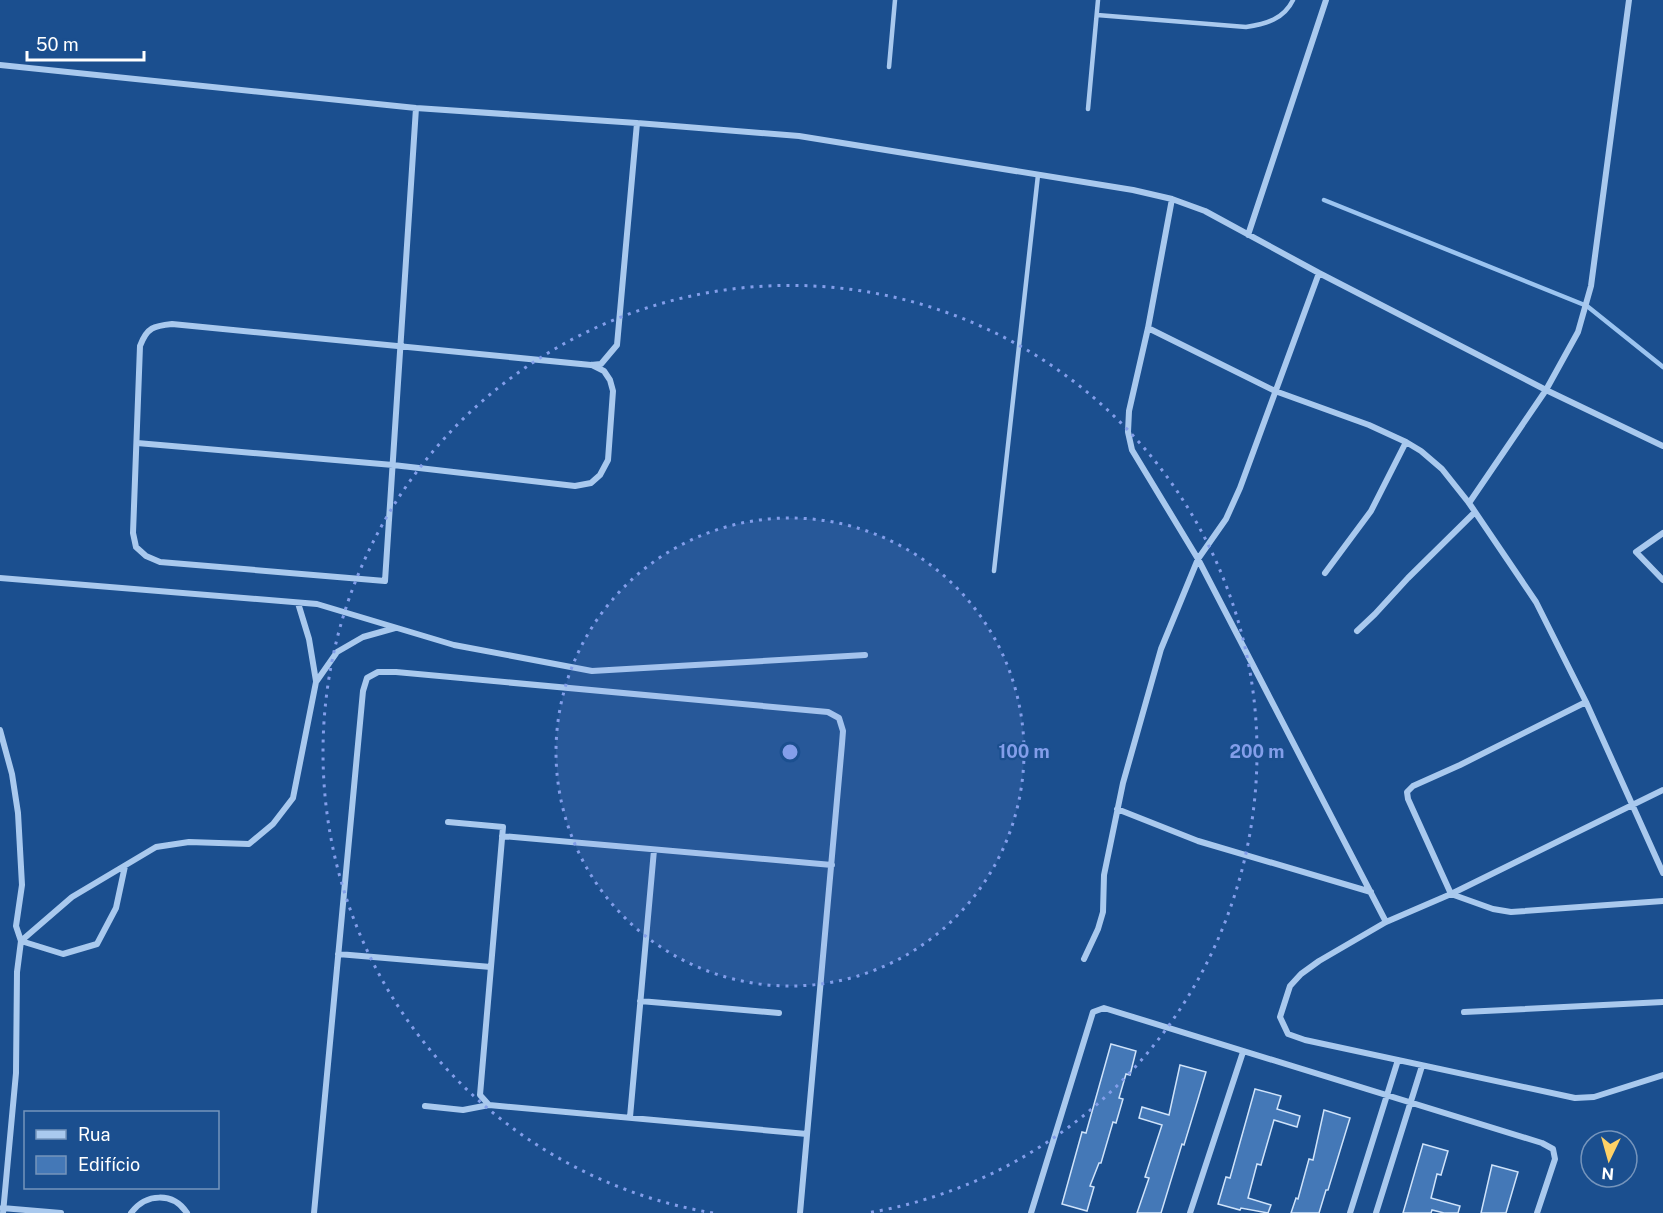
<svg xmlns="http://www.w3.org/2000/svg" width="1663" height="1213" font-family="'Public Sans',sans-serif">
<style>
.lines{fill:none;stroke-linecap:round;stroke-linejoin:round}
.stream{stroke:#9cc4f0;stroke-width:4.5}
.building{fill:#4478b7;stroke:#cfe3fa;stroke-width:1.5}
.service{stroke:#a9c9ee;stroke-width:4.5}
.minor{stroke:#a9c9ee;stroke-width:6}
.ring{fill:none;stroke:#839eea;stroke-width:3;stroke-dasharray:3 6}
.centre{fill:#839eea;stroke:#1b4f8f;stroke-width:3}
.ring-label{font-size:18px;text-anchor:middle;font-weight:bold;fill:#839eea;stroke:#1b4f8f;stroke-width:4.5;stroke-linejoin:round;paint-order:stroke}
</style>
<rect width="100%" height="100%" fill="#1b4f8f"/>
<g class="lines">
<path class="stream" d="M 1324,200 L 1587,306 L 1663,367"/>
</g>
<path class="building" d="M 1111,1044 L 1136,1051 L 1130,1075 L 1126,1074 L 1119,1098 L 1123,1099 L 1116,1123 L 1113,1122 L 1101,1163 L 1099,1163 L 1090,1186 L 1094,1187 L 1087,1211 L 1062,1204 L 1082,1132 L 1086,1133 Z
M 1180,1065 L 1206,1072 L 1198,1099 L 1184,1145 L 1182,1144 L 1161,1213 L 1137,1213 L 1149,1178 L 1145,1177 L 1162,1125 L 1139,1118 L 1142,1107 L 1169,1115 Z
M 1255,1089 L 1281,1096 L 1277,1109 L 1300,1116 L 1297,1127 L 1274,1120 L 1261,1165 L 1257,1164 L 1248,1198 L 1271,1205 L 1268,1213 L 1241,1208 L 1240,1210 L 1218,1204 L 1226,1177 L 1230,1178 Z
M 1324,1110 L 1350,1118 L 1328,1190 L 1326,1190 L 1319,1213 L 1291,1213 L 1296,1198 L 1298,1199 L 1309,1159 L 1313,1160 Z
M 1423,1144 L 1448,1151 L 1441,1175 L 1437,1174 L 1431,1198 L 1460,1206 L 1458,1213 L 1444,1213 L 1432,1210 L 1431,1213 L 1403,1213 Z
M 1492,1165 L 1518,1172 L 1506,1213 L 1481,1213 Z"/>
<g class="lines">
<path class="service" d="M 1097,15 L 1246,27 C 1266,24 1284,19 1293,0
M 889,67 L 895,0
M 1088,109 L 1098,0
M 994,571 L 1038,175"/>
<path class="minor" d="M 0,65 L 416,108 L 637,123 L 799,136 L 1133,190 L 1172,199 L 1205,211 L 1319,273 L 1546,390 L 1663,446
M 416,108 L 385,581 L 160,562 L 146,556 L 136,547 L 133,533 L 140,346 C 147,327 154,326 172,324 L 591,365 L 601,364 L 617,345 L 637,123
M 1172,199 L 1148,328 L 1129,411 L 1128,432 L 1132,450 L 1198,559 L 1386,922
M 1248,235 L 1326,0
M 1148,328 L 1275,391 L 1369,425 L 1406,442 L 1421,451 L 1442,469 L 1469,503 L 1536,602 L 1586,702 L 1663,873
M 137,443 L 393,465 L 575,486 L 591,483 L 600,475 L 608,460 L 613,391 L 610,380 L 604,371 L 592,365
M 1469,503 L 1546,390 L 1578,332 L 1591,286 L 1629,0
M 1663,533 L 1636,552 L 1663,580
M 1325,573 L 1371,511 L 1406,442
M 0,578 L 317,604 L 454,645 L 592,671 L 865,655
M 298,603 L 309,639 L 316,681
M 1357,631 L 1375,614 L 1408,578 L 1475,512
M 1586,702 L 1460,765 L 1413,786 L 1407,792 L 1408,799 L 1451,894 L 1493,909 L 1511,912 L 1663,901
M 0,730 L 12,774 L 18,813 L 22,885 L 16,926 L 21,941 L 17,972 L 16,1073 L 3,1213
M 1663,790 L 1451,894 L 1386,922 L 1319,961 L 1301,974 L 1290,986 L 1280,1017 L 1288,1034 L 1305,1040 L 1575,1098 L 1594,1097 L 1663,1075
M 1117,809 L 1198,841 L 1371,892
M 448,822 L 503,827 L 480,1095 L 489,1105
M 502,836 L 832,865
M 21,941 L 72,897 L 156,847 L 189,842 L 249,844 L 273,824 L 293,798 L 316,682 L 337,652 L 363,637 L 395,628
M 21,941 L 63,954 L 97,944 L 116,908 L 125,866
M 338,954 L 491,967
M 1084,959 L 1098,929 L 1103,912 L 1104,875 L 1123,783 L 1161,649 L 1198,559 L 1226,519 L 1240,488 L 1319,273
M 640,1001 L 779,1013
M 1464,1012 L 1663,1002
M 425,1106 L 463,1110 L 489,1105 L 807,1134
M 630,1117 L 654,850
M 2,1208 L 61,1213
M 131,1213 C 146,1193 173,1192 187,1213
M 314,1213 L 363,691 L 367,678 L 378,672 L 396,672 L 817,711 L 828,712 L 839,718 L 843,731 L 842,744 L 800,1213
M 1031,1213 L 1093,1012 L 1104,1008 L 1542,1143 L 1553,1149 L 1555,1159 L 1537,1213
M 1190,1213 L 1243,1052
M 1350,1213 L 1398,1060
M 1376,1213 L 1422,1066"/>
</g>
<circle cx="790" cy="752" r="234" fill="#839eea" fill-opacity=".12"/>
<g class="ring">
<circle cx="790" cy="752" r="234"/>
<path d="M713 1213A467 467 0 1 1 867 1213"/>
</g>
<circle cx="790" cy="752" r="9" class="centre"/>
<g class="ring-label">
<text x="1024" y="758">100 m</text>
<text x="1257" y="758">200 m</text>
</g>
<rect x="24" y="1111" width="195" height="78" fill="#1b4f8f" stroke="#7695bc" stroke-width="1.5"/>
<rect x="36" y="1130" width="30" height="9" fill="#a9c9ee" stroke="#7695bc" stroke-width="1.5"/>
<text x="78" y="1141" font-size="18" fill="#ffffff">Rua</text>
<rect x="36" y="1156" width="30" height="18" fill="#4478b7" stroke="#7695bc" stroke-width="1.5"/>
<text x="78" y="1171" font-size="18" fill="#ffffff">Edifício</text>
<g transform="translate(1609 1159) rotate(185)"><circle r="28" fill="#1b4f8f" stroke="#7695bc" stroke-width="1.5"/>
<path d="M0-4.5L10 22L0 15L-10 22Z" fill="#ffd166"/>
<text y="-9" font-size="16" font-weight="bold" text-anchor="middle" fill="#ffffff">N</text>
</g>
<path d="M27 51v9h117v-9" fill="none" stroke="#ffffff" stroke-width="3"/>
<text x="36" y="51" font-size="18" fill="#ffffff" stroke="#1b4f8f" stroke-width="4.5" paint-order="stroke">50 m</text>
</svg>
